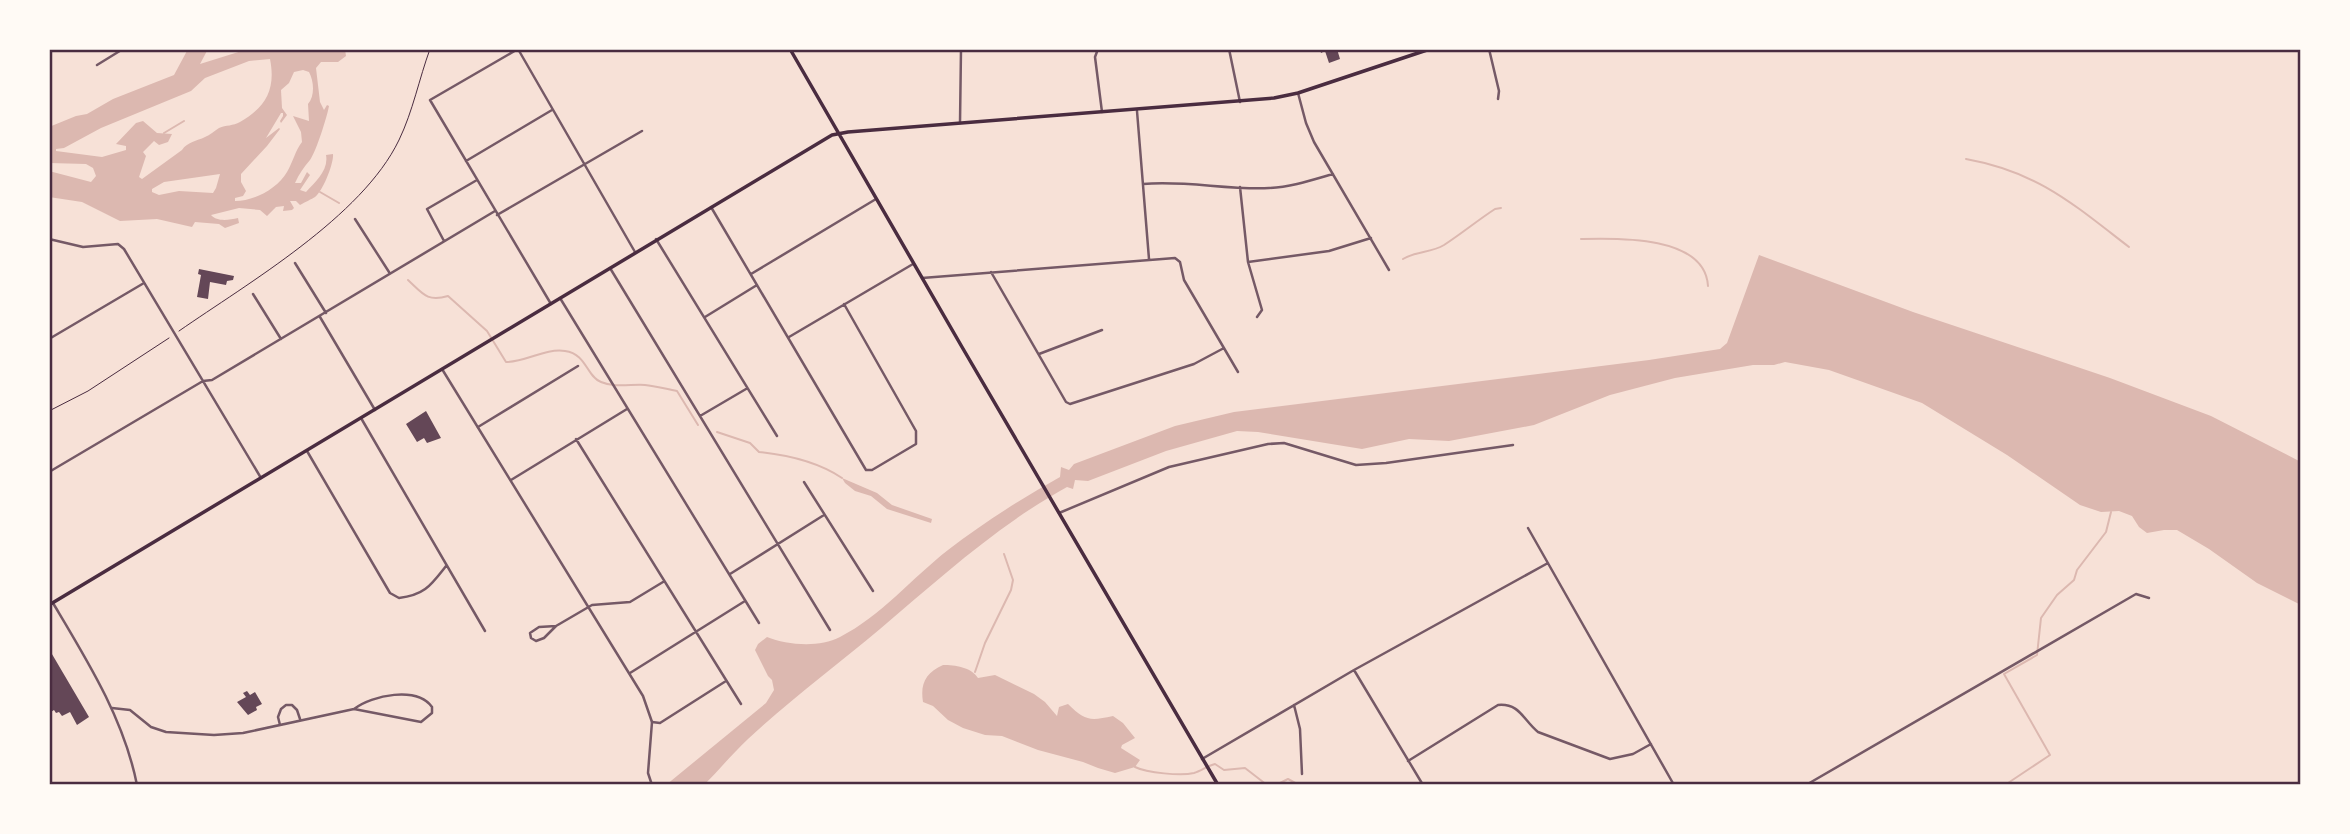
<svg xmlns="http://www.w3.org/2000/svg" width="2350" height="834" font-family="Helvetica,sans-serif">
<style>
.water{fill:#dcb8b0;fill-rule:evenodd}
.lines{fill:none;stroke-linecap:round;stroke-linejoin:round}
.stream{stroke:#dcb8b0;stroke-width:2}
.building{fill:#644757}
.path{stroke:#4a2c40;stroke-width:1}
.minor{stroke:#755966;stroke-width:2.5}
.tertiary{stroke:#755966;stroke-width:2.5}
.secondary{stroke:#4a2c40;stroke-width:3.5}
.neatline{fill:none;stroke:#4a2c40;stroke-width:2.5}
</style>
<rect width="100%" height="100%" fill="#f7e1d7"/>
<path class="water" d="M 188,49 L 208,49 L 200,64 L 248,49 L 345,49 L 346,56 L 338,62 L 321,62 L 316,68 L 320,102 L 324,110 L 327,105 L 329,106 C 327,117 316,152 310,160 C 304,167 299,174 295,183 L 301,183 L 307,172 L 310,175 L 300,190 L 306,192 C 315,182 329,170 326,155 L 333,154 C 334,163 323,191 315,197 C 312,199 305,202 300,205 L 296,201 L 290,201 L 294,208 L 292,210 L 283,211 L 284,206 L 276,207 L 267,216 L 260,210 L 239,208 L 211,215 C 217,222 229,220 238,218 L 239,223 L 225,228 L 219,224 L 195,222 L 192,227 L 157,219 L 120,221 L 82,202 L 49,197 L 49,171 L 91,182 L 96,176 L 93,168 L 86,164 L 49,163 L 49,127 L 76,116 L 87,114 L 113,99 L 174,75 ZM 270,59 C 276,89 266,107 240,122 C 233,126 226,125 219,128 C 214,131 210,135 205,137 C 197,141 187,142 182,150 L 142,179 L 139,177 L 146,156 L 143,152 L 154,141 L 159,145 L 168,142 L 172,134 L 157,133 L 143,121 L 136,123 L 116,144 L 126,146 L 126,150 L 102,157 L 56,151 L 56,149 L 64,148 L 101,128 L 191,91 L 205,78 L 249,61 ZM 303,70 L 309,72 C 314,81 315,96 308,104 L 309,121 L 293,116 L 301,132 L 302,142 C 295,151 293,162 287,172 C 277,189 254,201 235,201 L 235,198 L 243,196 L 246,191 L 241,182 L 241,174 L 267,146 L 280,129 L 279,128 L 266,138 L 281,113 L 283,113 L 283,116 L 280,121 L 281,123 L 287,115 L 282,108 L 281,90 L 289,83 L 294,72 ZM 220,174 L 216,188 L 213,193 L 179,191 L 159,195 L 152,192 L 152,189 L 164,182 Z
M 1759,255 L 1913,312 L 2110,378 L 2211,416 L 2301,462 L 2301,605 L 2257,583 L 2209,549 L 2177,530 L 2164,530 L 2147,533 L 2139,527 L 2132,516 L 2119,511 L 2101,512 L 2080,505 L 2007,455 L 1922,403 L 1829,370 L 1785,362 L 1774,365 L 1753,365 L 1675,378 L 1610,395 L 1534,425 L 1449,441 L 1409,439 L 1362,449 L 1258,432 L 1237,431 L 1166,451 L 1088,481 L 1075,480 L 1073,489 L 1067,487 C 998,525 940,578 880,629 C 836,666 790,700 748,739 C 733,753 719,770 704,785 L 666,785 L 766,703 L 774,690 L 772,680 L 768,676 L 755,650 L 758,644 L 767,637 C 787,645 819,648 840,637 C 881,616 912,578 948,550 C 983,523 1021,499 1060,477 L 1061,467 L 1069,470 L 1074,464 L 1175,426 L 1234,412 L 1649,360 L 1720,349 L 1727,343 Z
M 842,478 L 877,493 L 892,505 L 932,519 L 931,523 L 887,509 L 871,496 L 855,491 L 845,483 Z
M 943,665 C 955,665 971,667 978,678 L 995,675 L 1034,694 L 1045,702 L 1057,716 L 1059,707 L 1068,704 C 1085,721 1090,721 1113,716 L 1123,723 L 1135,738 L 1122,745 L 1121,748 L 1140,760 L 1135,767 L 1115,773 L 1098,768 L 1083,762 L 1038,750 L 1002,736 L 985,735 L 963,728 L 948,720 L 933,706 L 923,702 C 920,683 926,673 943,665 Z"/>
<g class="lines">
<path class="stream" d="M 164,133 L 184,121
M 1966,159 C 2038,172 2073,204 2129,247
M 320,192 L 339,203
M 1581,239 C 1617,238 1705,235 1708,286
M 1403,259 C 1416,251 1431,253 1444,245 C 1461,234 1478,220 1495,209 L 1501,208
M 408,280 C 423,294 427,302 448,296 L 487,331 L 506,362 C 526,362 545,348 565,351 C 587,354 586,376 601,382 C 615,388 631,384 645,385 C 655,386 666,389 677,391 L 698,425
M 717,432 L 750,443 L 759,452 C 788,455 818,462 842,478
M 975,672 L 985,643 L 1011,590 L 1013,580 L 1004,554
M 1135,767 C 1147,773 1181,776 1194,773 C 1201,771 1207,766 1215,764 L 1224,770 L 1245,768 L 1267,785
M 1276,785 L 1288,779 L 1299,785
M 2005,785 L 2050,755 L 2004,674 L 2037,655 L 2041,618 L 2057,595 L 2074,580 L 2077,570 L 2106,532 L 2111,512"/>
</g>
<path class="building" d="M 1320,49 L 1337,49 L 1340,59 L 1329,63 L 1325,51 L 1321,53 Z
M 199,269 L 234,276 L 233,280 L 227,281 L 226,285 L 210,282 L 208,299 L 197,297 L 201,275 L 198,274 Z
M 426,411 L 441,438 L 427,443 L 424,438 L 417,442 L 406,424 Z
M 49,649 L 89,717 L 77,725 L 70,712 L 62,716 L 59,712 L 56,713 L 54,710 L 49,713 Z
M 247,691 L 250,695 L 255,692 L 262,704 L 256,707 L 257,710 L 248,715 L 237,702 L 246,697 L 243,693 Z"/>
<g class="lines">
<path class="path" d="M 179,331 C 248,283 362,217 399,140 C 413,111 419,79 430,49
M 49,411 L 88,391 L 169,338"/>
<path class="minor" d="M 518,49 L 430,100 L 551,304
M 518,49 L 635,252
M 1098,49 L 1095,57 L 1102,112
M 1229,49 L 1240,102
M 1489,49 L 1499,91 L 1498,99
M 97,65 L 123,49
M 1298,93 L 1306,123 L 1314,142 L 1389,270
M 1137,111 L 1149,259
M 960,123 L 961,49
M 466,161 L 552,110
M 1143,184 C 1185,180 1226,190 1269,188 C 1291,187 1312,180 1333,174
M 1240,187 L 1248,262 L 1262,310 L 1257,317
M 711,207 L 866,470 L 872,470 L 916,444 L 916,431 L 844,304
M 497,215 L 642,131
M 355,219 L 389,272
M 49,239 L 83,247 L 118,244 L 124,249 L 261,478
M 656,239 L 777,436
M 444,241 L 427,209 L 477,180
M 1248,262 L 1329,251 L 1371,238
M 295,263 L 326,313
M 610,268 L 830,630
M 991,272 L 1066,402 L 1070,404 L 1194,364 L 1224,348
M 751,274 L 876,199
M 922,278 L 1175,258 L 1180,262 L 1184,280 L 1238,372
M 253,294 L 281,339
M 560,298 L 759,623
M 320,317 L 375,410
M 705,317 L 757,285
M 789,337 L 913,264
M 49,339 L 144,283
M 1039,354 L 1102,330
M 700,416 L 746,389
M 361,418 L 485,631
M 478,427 L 578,366
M 576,439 L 741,704
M 307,451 L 390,593 L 399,598 C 425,595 431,585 446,566
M 49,472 L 203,381 L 212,380 L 495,211
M 511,480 L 627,409
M 804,482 L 873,591
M 1059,513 L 1169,467 L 1268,444 L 1284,443 L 1356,465 L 1386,463 L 1513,445
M 1528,528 L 1674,785
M 730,574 L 824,515
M 556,626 L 539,627 L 530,633 L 531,638 L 536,641 L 544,638 L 556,626 L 592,605 L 630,602 L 663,582
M 1354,670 L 1423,785
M 630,673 L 745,601
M 1294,705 L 1300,729 L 1302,774
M 112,708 L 130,710 L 151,727 L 166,732 L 214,735 L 243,733 L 354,709 L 421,722 L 432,713 L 432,707 C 417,686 372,695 354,709
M 652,722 L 660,723 L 726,681
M 280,725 L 278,717 L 281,709 L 286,705 L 292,705 L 297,710 L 300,719
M 1202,759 L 1354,670 L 1548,563
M 1408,761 L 1498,705 C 1520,703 1523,720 1538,732 L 1610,759 L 1633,754 L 1651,744
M 1806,785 L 2136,594 L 2149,598"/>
<path class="tertiary" d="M 442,369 L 643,696 L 652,722 L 648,773 L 652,785
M 53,603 C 87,660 124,719 137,785"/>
<path class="secondary" d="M 790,49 L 962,347 L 1218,785
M 49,605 L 832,135 L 848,132 L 1274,98 L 1298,93 L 1430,49"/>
</g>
<rect width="2350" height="834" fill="none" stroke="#fffaf5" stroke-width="102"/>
<rect x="51" y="51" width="2248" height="732" class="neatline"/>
</svg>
